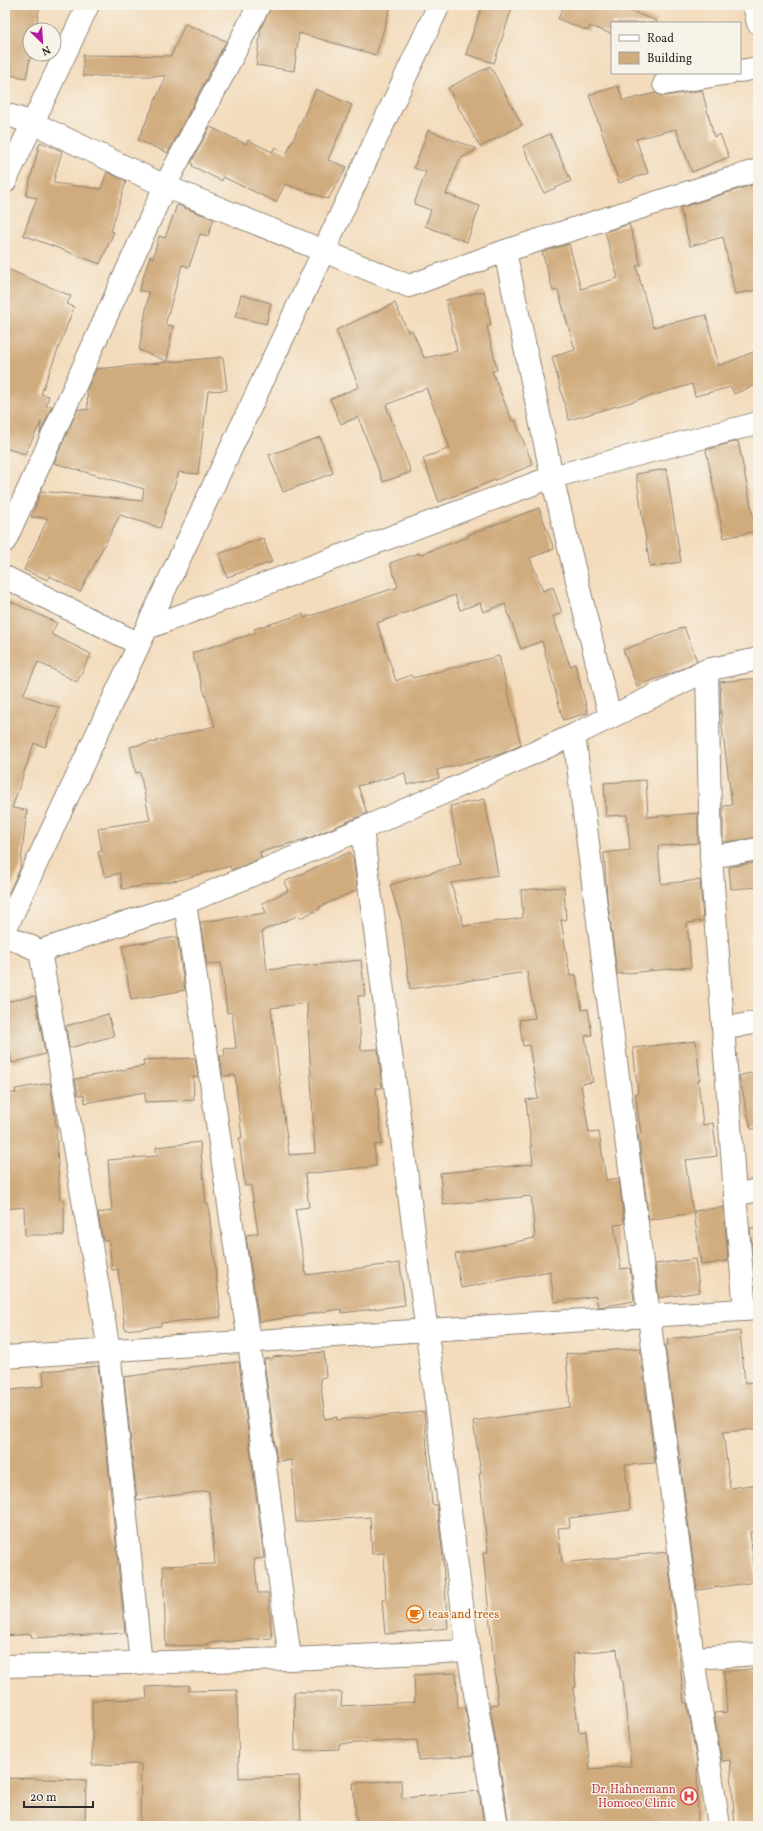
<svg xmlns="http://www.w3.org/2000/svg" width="763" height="1831" font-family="Vollkorn,serif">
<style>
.building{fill:#d0ab7d;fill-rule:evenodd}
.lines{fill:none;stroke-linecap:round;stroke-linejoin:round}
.minor-casing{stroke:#8f8373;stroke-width:24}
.tertiary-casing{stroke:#8f8373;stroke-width:24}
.minor{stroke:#fff;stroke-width:22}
.tertiary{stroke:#fff;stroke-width:22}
.labels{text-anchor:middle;stroke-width:3;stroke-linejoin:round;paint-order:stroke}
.food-label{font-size:12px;fill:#c56008;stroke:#f7f3e8;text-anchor:start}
.health-label{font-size:12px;fill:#be3a42;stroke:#f7f3e8;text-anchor:end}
</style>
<rect width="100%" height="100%" fill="#f7f3e8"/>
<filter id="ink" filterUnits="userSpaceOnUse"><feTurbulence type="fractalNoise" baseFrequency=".025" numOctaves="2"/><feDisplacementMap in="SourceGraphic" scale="8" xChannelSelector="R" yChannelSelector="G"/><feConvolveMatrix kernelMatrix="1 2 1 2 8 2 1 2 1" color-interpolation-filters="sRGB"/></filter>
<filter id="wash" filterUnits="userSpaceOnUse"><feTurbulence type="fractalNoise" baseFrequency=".012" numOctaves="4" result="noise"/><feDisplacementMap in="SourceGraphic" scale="16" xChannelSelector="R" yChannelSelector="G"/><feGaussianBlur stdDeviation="0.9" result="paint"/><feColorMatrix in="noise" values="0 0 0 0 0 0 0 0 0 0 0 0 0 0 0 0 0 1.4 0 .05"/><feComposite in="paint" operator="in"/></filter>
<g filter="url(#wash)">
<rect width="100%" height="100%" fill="#f3dbbb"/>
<g id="blocks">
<path class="building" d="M 5,5 L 40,5 L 35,30 L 30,30 L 31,54 L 26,78 L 5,74 Z
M 271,5 L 391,5 L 376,55 L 299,33 L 294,71 L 256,65 L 261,28 Z
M 482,5 L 513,5 L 494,63 L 466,54 Z
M 564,5 L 614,5 L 657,21 L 657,23 L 612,23 L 612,34 L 590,26 L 588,31 L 558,19 Z
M 185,24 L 226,41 L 168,153 L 138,140 L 166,76 L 83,76 L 83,55 L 171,56 Z
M 490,66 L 522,125 L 480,147 L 448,88 Z
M 618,86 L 623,101 L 655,93 L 660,96 L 666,96 L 702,90 L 714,137 L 720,134 L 729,157 L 692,172 L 676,129 L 636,139 L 648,173 L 619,183 L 589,95 Z
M 316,89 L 352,105 L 328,160 L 347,167 L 328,199 L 285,184 L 276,202 L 223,177 L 222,181 L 192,166 L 193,164 L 191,163 L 210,127 L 246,144 L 248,140 L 272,152 L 275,147 L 287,153 Z
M 428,130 L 477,149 L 460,159 L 446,194 L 480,206 L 467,242 L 425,226 L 431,210 L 414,204 L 426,172 L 414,168 Z
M 550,134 L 571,181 L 544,193 L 523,146 Z
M 40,142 L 62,151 L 53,183 L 101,189 L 107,172 L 126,181 L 111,231 L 114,232 L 100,264 L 23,235 L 37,198 L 26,196 Z
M 758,183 L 758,290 L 735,294 L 723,237 L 690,246 L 680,208 Z
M 177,205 L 214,219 L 208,236 L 200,234 L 189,267 L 182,265 L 165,325 L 173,326 L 167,361 L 139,350 L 149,292 L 139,291 L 150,256 L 153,258 L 159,236 L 165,238 Z
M 629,224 L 641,265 L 636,266 L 653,327 L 706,315 L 719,366 L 758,350 L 758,384 L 734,394 L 731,387 L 695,396 L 692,384 L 569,420 L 552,357 L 575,350 L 558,290 L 553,291 L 542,252 L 569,244 L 581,289 L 618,278 L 605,232 Z
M 5,268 L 71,296 L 67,304 L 74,307 L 41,394 L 49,396 L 46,406 L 52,406 L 40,434 L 41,422 L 25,454 L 5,448 Z
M 484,291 L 491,325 L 487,326 L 497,370 L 492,371 L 512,421 L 515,420 L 533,465 L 439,502 L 423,458 L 450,448 L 426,388 L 386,405 L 411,472 L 383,482 L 358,417 L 341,424 L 330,399 L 359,387 L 336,330 L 395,303 L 408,332 L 412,330 L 424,358 L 457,351 L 446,300 Z
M 241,295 L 271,303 L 266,324 L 235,317 Z
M 223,357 L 227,390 L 208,391 L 198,474 L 179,472 L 160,528 L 120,515 L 80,592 L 50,576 L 48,580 L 24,570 L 48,518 L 31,517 L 41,491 L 142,501 L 144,489 L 54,463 L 78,409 L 88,410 L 87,390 L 96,369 Z
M 320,437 L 333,473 L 283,492 L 269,455 Z
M 738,441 L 756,531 L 724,538 L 706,450 Z
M 666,469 L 681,562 L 650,567 L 636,474 Z
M 539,508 L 554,549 L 530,558 L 543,591 L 553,587 L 562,613 L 553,616 L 570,666 L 575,664 L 588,713 L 563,720 L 542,641 L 521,649 L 505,604 L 483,612 L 480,603 L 460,610 L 455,595 L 377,623 L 396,681 L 411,675 L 413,678 L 499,656 L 521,745 L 501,754 L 437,770 L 439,778 L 407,785 L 405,773 L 358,786 L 367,813 L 309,838 L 260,852 L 261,858 L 235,869 L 231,870 L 230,866 L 179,880 L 122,889 L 120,873 L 105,877 L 98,852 L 102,851 L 98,828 L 150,820 L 140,772 L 136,773 L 130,747 L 152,742 L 156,743 L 156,741 L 215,726 L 192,653 L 255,633 L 254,629 L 303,614 L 304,618 L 398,587 L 390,563 L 419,553 L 419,555 L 468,537 L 468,535 Z
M 263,538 L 272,562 L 227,577 L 219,554 Z
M 5,599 L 57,623 L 51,634 L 91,654 L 77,682 L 38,662 L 23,695 L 59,708 L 45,747 L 34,743 L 12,808 L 27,810 L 20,869 L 9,892 L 5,892 Z
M 684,627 L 697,661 L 675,672 L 637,686 L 623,650 Z
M 758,678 L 758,837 L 727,842 L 723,841 L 723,806 L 732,805 L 722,726 L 720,682 Z
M 646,780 L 648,817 L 698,813 L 698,843 L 658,846 L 661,884 L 700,880 L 703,921 L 687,923 L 691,967 L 617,974 L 607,896 L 604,853 L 630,850 L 627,815 L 606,816 L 604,783 Z
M 485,799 L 498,875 L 451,883 L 464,926 L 523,918 L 521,890 L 564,887 L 566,920 L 561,920 L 570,976 L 576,975 L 582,1010 L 588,1009 L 592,1035 L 585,1036 L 593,1082 L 581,1084 L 589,1133 L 599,1132 L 606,1180 L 619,1178 L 624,1224 L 614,1225 L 621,1269 L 630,1268 L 634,1301 L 598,1307 L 596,1296 L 554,1302 L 550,1271 L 461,1288 L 455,1254 L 535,1238 L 531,1196 L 443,1205 L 440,1173 L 533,1164 L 526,1100 L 538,1098 L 529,1045 L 523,1046 L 519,1020 L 535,1018 L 527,972 L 410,989 L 401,921 L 390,885 L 461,864 L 450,806 Z
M 350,852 L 353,859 L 357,890 L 319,907 L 320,909 L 300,918 L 299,915 L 262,931 L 267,970 L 361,960 L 365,996 L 358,996 L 361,1050 L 378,1049 L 382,1088 L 376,1088 L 382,1144 L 374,1145 L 376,1166 L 305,1174 L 309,1207 L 295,1209 L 306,1275 L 400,1263 L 405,1305 L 342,1313 L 341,1309 L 259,1322 L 246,1235 L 258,1233 L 251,1185 L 245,1186 L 239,1138 L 242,1138 L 235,1075 L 223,1076 L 220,1056 L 225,1056 L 224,1049 L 236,1048 L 232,1012 L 227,1013 L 221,963 L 207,965 L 200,922 L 266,913 L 262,903 L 288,891 L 284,882 ZM 307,1003 L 315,1153 L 289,1155 L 271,1008 Z
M 758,862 L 758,887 L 731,889 L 729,867 Z
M 177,937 L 185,990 L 131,1000 L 122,946 Z
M 35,996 L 45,1054 L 12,1063 L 5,1023 L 5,1002 Z
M 108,1014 L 114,1036 L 69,1048 L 66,1026 Z
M 696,1041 L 700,1080 L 698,1080 L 703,1125 L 713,1123 L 717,1156 L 685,1160 L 693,1213 L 649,1220 L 638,1134 L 641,1133 L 635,1094 L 638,1093 L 633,1048 Z
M 195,1058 L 198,1077 L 193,1077 L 194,1100 L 145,1102 L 145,1092 L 85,1103 L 84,1095 L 78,1095 L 75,1079 L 144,1066 L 143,1060 Z
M 758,1071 L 758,1129 L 751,1129 L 739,1076 Z
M 50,1083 L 57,1131 L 56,1132 L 60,1200 L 64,1200 L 64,1235 L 25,1235 L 24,1207 L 5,1209 L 5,1093 L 16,1093 L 15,1089 Z
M 200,1142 L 206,1204 L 208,1203 L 221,1317 L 161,1323 L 161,1326 L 125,1330 L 118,1269 L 112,1270 L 109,1240 L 103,1241 L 98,1213 L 112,1211 L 108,1160 L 157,1156 L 156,1147 Z
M 724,1207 L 728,1261 L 701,1265 L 694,1211 Z
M 758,1227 L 758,1257 L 753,1258 L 750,1228 Z
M 695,1259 L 700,1292 L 659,1298 L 655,1264 Z
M 740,1331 L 745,1383 L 755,1382 L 758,1429 L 723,1432 L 730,1488 L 758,1484 L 758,1531 L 750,1532 L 756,1582 L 697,1590 L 665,1345 L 668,1345 L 667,1339 Z
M 640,1348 L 655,1463 L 625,1465 L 630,1510 L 569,1518 L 570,1527 L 558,1528 L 562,1563 L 667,1552 L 678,1642 L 684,1703 L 687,1703 L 697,1763 L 698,1826 L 509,1826 L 490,1705 L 498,1704 L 483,1553 L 488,1552 L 479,1473 L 481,1473 L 473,1421 L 570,1407 L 566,1354 ZM 617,1649 L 621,1681 L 623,1681 L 631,1766 L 590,1769 L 586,1731 L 579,1732 L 573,1688 L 576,1687 L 573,1654 Z
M 324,1352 L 326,1377 L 320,1378 L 325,1419 L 337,1417 L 337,1420 L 424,1412 L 432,1505 L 437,1505 L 442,1549 L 448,1628 L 385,1634 L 382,1600 L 386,1599 L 384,1553 L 372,1554 L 370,1517 L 296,1522 L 292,1460 L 277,1461 L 264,1359 L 273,1358 L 273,1357 Z
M 239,1362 L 264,1558 L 254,1559 L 258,1593 L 268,1593 L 272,1638 L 207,1643 L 207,1645 L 166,1646 L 163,1566 L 215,1564 L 209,1491 L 137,1500 L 124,1377 L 189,1368 L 189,1367 Z
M 98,1366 L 125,1633 L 32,1638 L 31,1634 L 5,1636 L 5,1391 L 44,1386 L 43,1371 Z
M 758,1669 L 758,1826 L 735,1826 L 730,1760 L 722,1761 L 714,1713 L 727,1712 L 724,1671 Z
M 456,1673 L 458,1708 L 465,1707 L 473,1756 L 419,1760 L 417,1740 L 339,1744 L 339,1749 L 295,1751 L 294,1692 L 342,1692 L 341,1706 L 415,1702 L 414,1675 Z
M 189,1685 L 189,1691 L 237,1690 L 239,1778 L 299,1776 L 301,1826 L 140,1826 L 141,1764 L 92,1765 L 92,1700 L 147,1699 L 146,1687 Z
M 5,1778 L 86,1780 L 85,1826 L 5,1826 Z
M 401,1780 L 402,1798 L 479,1791 L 484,1826 L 357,1826 L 353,1783 Z"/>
</g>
</g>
<g filter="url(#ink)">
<use href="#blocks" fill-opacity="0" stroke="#8f8373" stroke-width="1"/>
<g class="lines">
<g class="minor-casing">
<path id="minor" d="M 754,5 L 758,23
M 740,71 L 758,68
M 664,84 L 729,73
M 5,114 L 33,123 L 165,186 L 409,286 L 505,251 L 758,170
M 5,182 L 88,5
M 505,251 L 552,477 L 610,717
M 5,541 L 165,186 L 259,5
M 5,577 L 139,644
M 147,628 L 552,477 L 758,423
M 707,670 L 711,857 L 735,1195 L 745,1310
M 574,735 L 693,1658 L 719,1826
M 362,829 L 468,1651 L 497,1826
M 711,857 L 758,849
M 185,903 L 249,1342 L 290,1659
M 5,930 L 439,5
M 5,935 L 40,951 L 185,903 L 362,829 L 574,735 L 707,670 L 758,659
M 40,951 L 109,1350 L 141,1664
M 723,1029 L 758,1022
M 735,1195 L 758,1190
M 693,1658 L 758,1654
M 5,1666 L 290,1659 L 468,1651"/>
</g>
<g class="tertiary-casing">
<path id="tertiary" d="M 5,1357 L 758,1309"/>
</g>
<use href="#minor" class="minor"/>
<use href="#tertiary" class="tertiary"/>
</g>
</g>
<defs>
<g id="cafe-ring" transform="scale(0.9)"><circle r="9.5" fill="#f7f3e8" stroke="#e8710a" stroke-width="1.5"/><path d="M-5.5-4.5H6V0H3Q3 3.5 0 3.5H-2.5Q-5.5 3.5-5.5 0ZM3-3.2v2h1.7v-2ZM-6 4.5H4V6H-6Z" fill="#e8710a"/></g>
<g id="hospital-ring" transform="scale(0.9)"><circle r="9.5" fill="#f7f3e8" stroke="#e0444e" stroke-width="1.5"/><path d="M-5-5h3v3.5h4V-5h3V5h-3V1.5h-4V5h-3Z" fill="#e0444e"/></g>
</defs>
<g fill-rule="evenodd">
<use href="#cafe-ring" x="415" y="1614"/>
<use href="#hospital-ring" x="689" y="1796"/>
</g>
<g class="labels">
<g class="food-label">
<text x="428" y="1618">teas and trees</text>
</g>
<g class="health-label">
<text x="676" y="1793">Dr. Hahnemann<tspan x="676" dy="14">Homoeo Clinic</tspan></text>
</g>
</g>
<rect width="763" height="1831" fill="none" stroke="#f7f3e8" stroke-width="20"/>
<rect x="611" y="22" width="130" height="52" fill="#f7f3e8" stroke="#a5a39c"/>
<rect x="619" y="35" width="20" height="6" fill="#ffffff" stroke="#a5a39c"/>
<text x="647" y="42" font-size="12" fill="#2b2b2b">Road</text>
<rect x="619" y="52" width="20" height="12" fill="#d0ab7d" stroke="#a5a39c"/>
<text x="647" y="62" font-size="12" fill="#2b2b2b">Building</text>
<g transform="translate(42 42) rotate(155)"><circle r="19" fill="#f7f3e8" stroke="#a5a39c"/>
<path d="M0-3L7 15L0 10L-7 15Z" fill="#b5179e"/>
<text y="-6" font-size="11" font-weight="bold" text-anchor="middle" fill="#2b2b2b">N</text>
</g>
<path d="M24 1801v6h69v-6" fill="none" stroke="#2b2b2b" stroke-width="2"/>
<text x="30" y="1801" font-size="12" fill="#2b2b2b" stroke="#f7f3e8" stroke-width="3" paint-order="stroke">20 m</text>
</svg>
